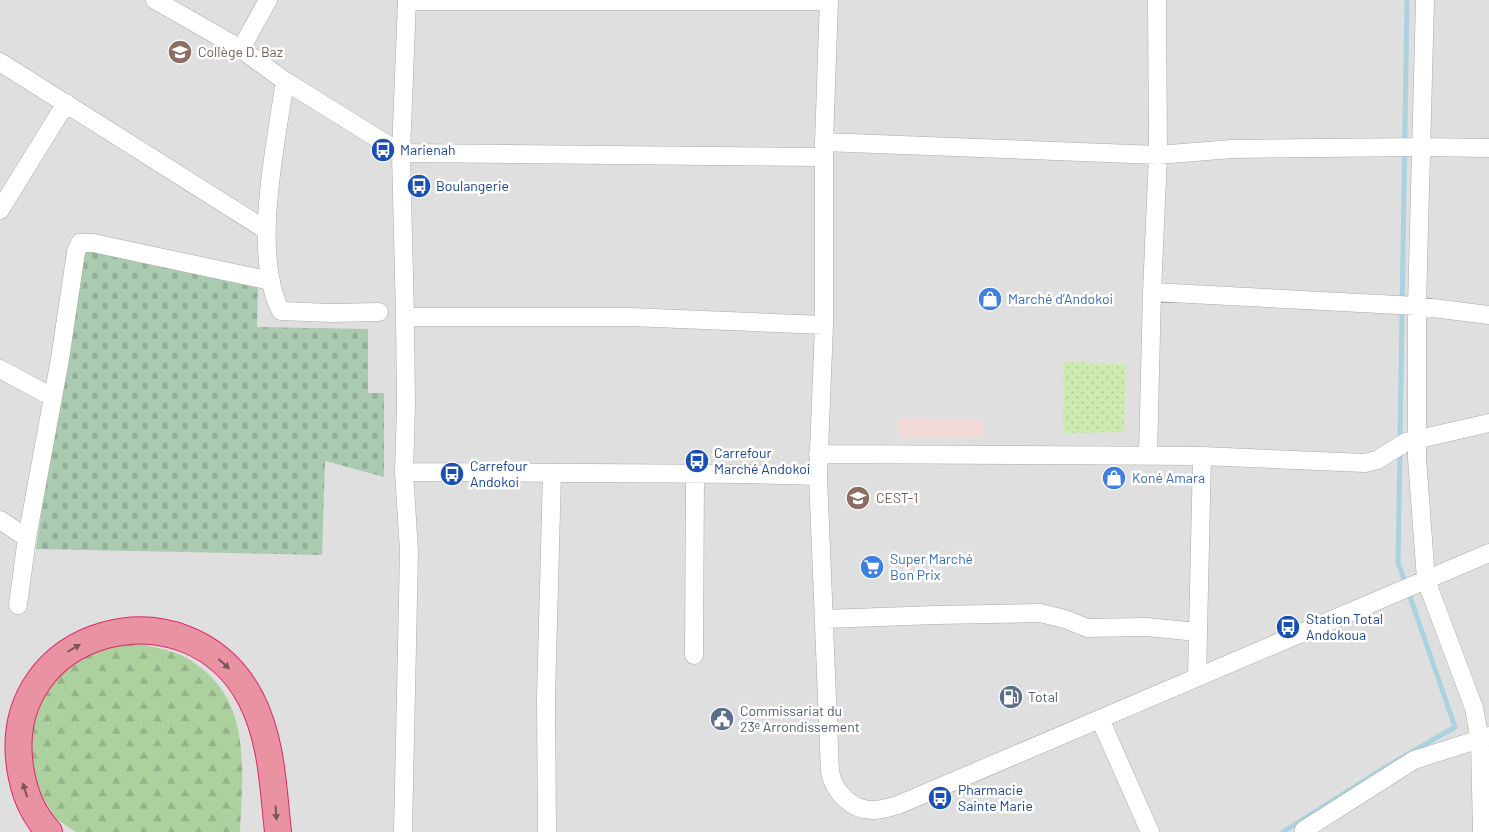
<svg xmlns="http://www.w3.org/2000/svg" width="1489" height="832" font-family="Barlow,sans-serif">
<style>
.residential{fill:#e0dfdf}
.commercial{fill:#f2dad9}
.grass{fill:url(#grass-dots)}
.forest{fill:url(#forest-firs)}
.cemetery{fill:url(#cemetery-stones)}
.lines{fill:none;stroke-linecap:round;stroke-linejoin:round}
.stream{stroke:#aad3df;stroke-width:5}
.minor-casing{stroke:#a9a9a9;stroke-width:19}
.highway-casing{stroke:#dc2a67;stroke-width:28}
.minor{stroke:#fff;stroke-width:18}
.highway{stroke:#e892a2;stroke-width:26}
.oneway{fill:#7b545c}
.labels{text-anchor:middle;stroke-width:5;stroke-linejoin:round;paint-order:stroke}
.education-label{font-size:14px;fill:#785e54;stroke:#fff;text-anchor:start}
.transit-label{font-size:14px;fill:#164399;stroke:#fff;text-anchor:start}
.shop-label{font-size:14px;fill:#366cbe;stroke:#fff;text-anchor:start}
.service-label{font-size:14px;fill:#4e5e75;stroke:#fff;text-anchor:start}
</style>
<defs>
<pattern id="grass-dots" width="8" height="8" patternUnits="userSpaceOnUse" patternTransform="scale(1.25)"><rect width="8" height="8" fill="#cdebb0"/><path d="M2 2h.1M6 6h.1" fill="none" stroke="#b0c997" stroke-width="1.8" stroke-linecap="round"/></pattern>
<pattern id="forest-firs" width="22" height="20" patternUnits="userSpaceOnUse" patternTransform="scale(1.25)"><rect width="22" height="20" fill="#add19e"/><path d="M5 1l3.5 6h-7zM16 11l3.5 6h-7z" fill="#95b388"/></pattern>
<pattern id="cemetery-stones" width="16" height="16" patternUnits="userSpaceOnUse" patternTransform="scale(1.25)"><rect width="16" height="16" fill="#aacbaf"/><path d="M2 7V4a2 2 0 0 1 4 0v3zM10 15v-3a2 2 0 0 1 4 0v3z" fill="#92ae96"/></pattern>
</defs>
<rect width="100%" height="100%" fill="#f2efe9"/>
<path class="residential" d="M 0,0 L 1489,0 L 1489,832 L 0,832 Z"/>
<path class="commercial" d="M 899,418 L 984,419 L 984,437 L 899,437 Z"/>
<path class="grass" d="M 1064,362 L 1126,364 L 1124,432 L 1063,433 Z"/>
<path class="forest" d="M 137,643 C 151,647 168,649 181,655 C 253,692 243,764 240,832 L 76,832 L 56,819 L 34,783 L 29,737 L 40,699 L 69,665 L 102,646 Z"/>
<path class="cemetery" d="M 82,246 L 258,284 L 257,327 L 368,329 L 368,393 L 384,393 L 384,477 L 325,461 L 322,555 L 36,549 Z"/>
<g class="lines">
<path class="stream" d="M 1400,442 L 1407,0
M 1283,832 L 1384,768 L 1455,727 L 1398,562 L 1400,450"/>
<g class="minor-casing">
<path id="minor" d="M 155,0 L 241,49 L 285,81 L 401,153 L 405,317 L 406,405 L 404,472 L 409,551 L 403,832
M 407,0 L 401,153 L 824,157
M 829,0 L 824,142 L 824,325 L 818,476 L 830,772 C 834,792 852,811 874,810 C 882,810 890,807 898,805 L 1489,553
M 1425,0 L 1417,306 L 1417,458 L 1426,580 L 1474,708 L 1480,740 L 1482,832
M 407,1 L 829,1
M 241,49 L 268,0
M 0,62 L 266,230
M 285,81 C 276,143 251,255 281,311 L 332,313 L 379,312
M 824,142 L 1158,155 L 1232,149 L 1423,147 L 1489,148
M 0,210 L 66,103
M 1152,292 L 1417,306 L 1489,315
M 405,317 L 631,317 L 824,325
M 0,369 L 52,397
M 818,454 L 1202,456 L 1365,463 L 1377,460 L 1406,442 L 1489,423
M 1148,456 L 1152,292 L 1158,155 L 1157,0
M 404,472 L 744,474 L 818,476
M 0,520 L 27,538
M 18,605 L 27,538 L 60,359 L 76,252 L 80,243 L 93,243 L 271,281
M 825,619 L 936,615 L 1040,613 L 1065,619 L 1087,628 L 1146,627 L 1198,632
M 694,655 L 695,474
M 1197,677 L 1202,456
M 1100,719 L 1150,832
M 1304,830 L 1414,760 L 1489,736
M 547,832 L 546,697 L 552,473"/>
</g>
<g class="highway-casing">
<path id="highway" d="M 49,832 C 32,813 24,793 20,767 C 0,628 188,578 251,699 C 272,740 273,787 278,832"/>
</g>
<use href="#minor" class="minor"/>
<use href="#highway" class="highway"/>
</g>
<defs><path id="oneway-solid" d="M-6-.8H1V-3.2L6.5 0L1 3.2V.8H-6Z" transform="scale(1.25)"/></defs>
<g class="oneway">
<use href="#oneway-solid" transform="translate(74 648) rotate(-30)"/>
<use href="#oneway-solid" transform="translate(224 664) rotate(42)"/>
<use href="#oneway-solid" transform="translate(25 790) rotate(-107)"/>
<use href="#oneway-solid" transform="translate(276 813) rotate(86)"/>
</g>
<defs>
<g id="school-disc" transform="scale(1.25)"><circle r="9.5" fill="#8d6e63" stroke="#fff"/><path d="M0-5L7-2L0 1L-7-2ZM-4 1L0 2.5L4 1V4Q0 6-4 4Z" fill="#fff"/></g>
<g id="bus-disc" transform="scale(1.25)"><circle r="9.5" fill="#1a4fb4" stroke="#fff"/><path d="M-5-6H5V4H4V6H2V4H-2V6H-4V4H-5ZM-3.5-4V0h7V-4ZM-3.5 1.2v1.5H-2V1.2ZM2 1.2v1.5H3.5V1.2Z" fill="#fff"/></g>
<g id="shop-disc" transform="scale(1.25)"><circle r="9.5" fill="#3f7fe0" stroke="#fff"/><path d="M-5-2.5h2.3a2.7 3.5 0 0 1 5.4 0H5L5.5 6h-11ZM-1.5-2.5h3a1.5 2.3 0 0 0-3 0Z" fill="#fff"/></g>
<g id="supermarket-disc" transform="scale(1.25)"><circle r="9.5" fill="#3f7fe0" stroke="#fff"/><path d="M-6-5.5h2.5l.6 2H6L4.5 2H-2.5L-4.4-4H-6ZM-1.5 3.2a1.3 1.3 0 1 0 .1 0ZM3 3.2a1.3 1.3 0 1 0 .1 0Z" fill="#fff"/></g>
<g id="fuel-disc" transform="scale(1.25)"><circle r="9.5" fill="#5c6f8a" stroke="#fff"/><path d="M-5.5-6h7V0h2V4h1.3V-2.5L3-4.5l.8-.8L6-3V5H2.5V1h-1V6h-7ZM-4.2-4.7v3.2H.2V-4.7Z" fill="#fff"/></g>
<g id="civic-disc" transform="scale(1.25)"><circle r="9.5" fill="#5c6f8a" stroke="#fff"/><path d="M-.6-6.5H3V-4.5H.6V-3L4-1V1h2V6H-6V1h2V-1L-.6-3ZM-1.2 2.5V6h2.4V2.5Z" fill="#fff"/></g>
</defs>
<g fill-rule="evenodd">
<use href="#school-disc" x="180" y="52"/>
<use href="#bus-disc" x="383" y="150"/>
<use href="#bus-disc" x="419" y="186"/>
<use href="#shop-disc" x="990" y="299"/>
<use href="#bus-disc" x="697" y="461"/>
<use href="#bus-disc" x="452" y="474"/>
<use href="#shop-disc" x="1114" y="478"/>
<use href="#school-disc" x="858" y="498"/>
<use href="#supermarket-disc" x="872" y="567"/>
<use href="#bus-disc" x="1288" y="627"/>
<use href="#fuel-disc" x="1011" y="697"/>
<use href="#civic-disc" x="722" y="719"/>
<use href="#bus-disc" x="940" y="798"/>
</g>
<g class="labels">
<g class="education-label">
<text x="198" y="57">Collège D. Baz</text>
<text x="876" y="503">CEST-1</text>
</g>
<g class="transit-label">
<text x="400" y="155">Marienah</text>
<text x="436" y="191">Boulangerie</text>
<text x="714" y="458">Carrefour<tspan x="714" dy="16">Marché Andokoi</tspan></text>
<text x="470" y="471">Carrefour<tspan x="470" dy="16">Andokoi</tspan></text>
<text x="1306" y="624">Station Total<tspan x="1306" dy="16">Andokoua</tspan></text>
<text x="958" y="795">Pharmacie<tspan x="958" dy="16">Sainte Marie</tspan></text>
</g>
<g class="shop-label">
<text x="1008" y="304">Marché d’Andokoi</text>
<text x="1132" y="483">Koné Amara</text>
<text x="890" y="564">Super Marché<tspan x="890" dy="16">Bon Prix</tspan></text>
</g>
<g class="service-label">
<text x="1028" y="702">Total</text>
<text x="740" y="716">Commissariat du<tspan x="740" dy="16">23ᵉ Arrondissement</tspan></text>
</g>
</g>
</svg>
